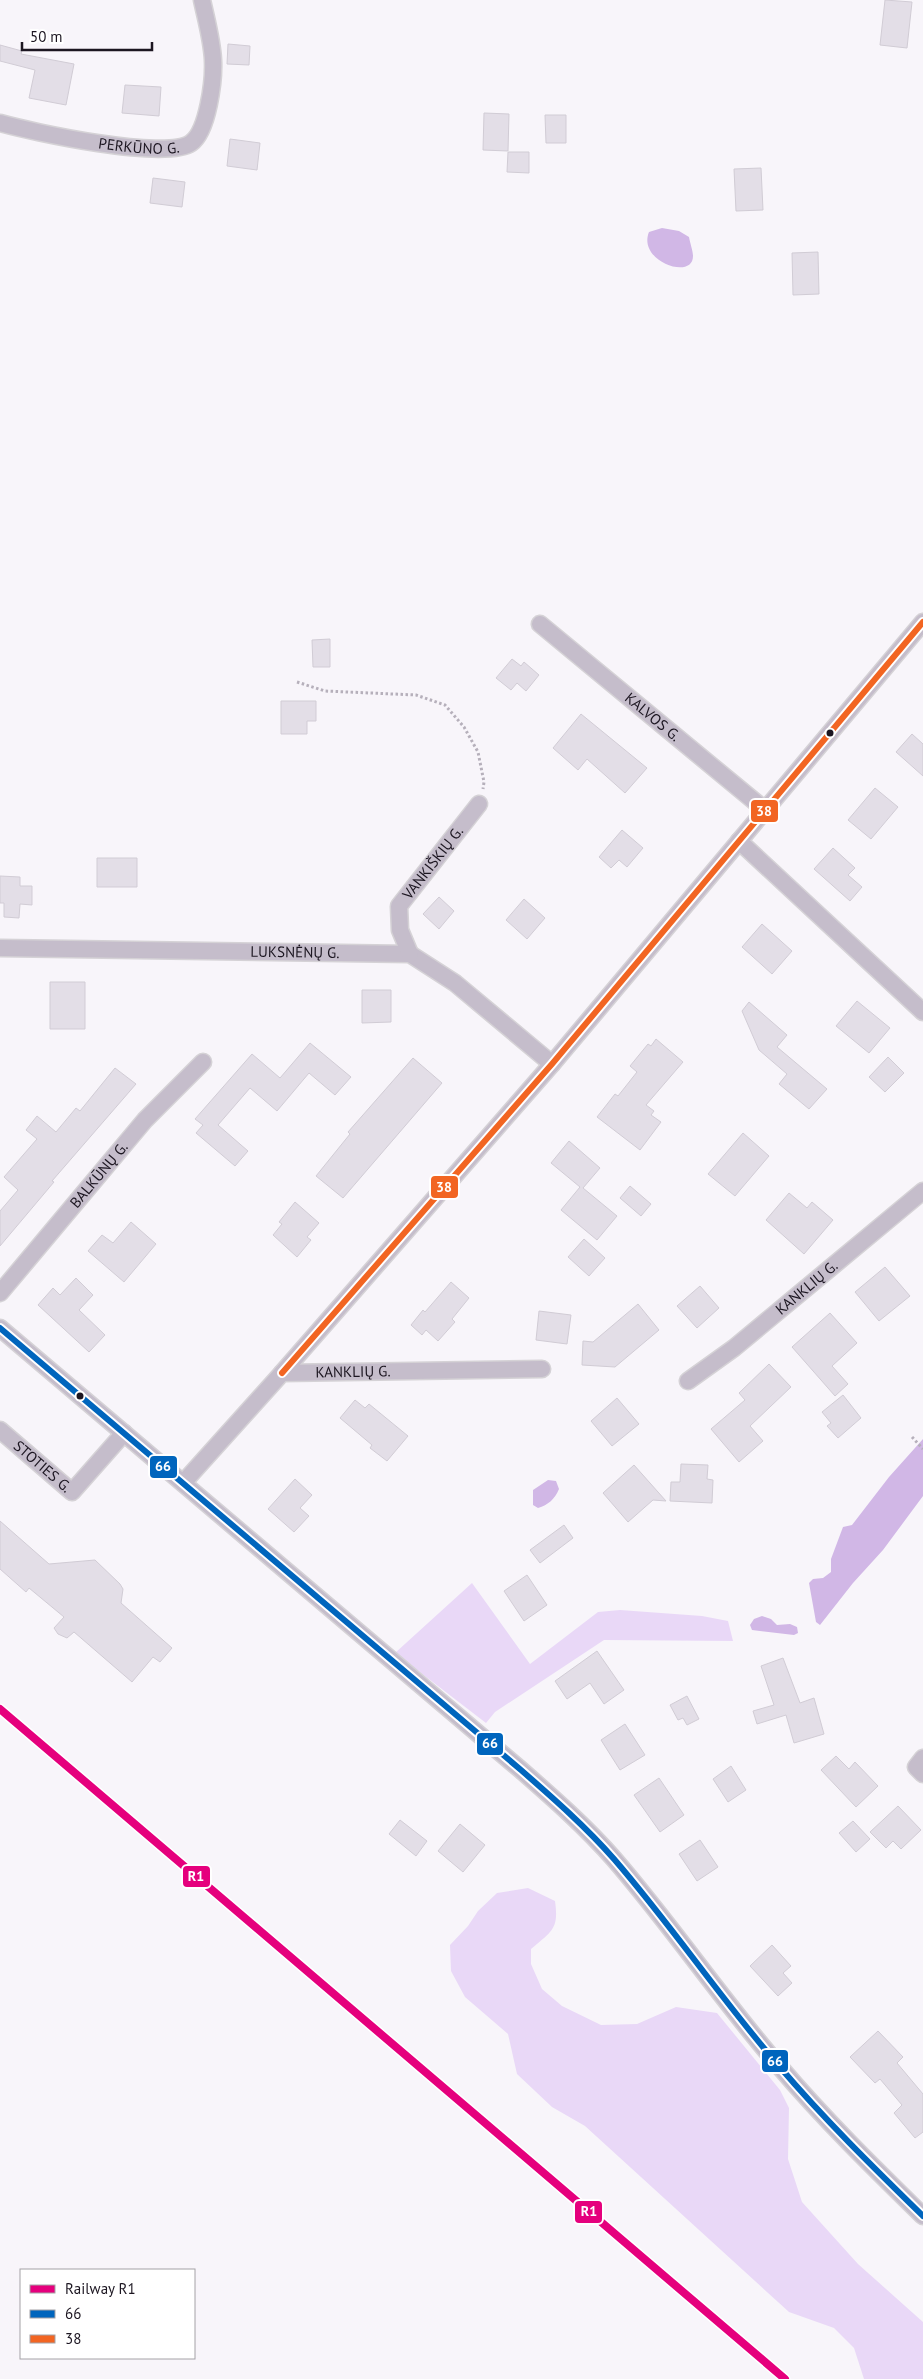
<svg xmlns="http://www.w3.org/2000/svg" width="923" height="2379" font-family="'PT Sans',sans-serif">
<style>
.green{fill:#e9d8f7}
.water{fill:#d1b7e6}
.building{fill:#e3dee7;stroke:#d1ccd5}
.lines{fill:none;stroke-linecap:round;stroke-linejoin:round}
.minor-casing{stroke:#d5d2d6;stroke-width:19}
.path{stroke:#b6b0bb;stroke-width:3;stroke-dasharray:2.5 2.5;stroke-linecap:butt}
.minor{stroke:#c5bdcb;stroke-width:16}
.bus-1-casing{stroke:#fff;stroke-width:10}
.bus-2-casing{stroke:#fff;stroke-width:10}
.bus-1{stroke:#0065bd;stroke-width:6}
.bus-2{stroke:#f26522;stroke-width:6}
.rail-1-casing{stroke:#fff;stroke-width:11}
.rail-1{stroke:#e5007d;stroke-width:8}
.bus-dot{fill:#1c1621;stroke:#fff;stroke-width:2}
.labels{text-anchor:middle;stroke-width:4;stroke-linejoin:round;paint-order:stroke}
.street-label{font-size:15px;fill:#1c1621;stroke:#fff}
.line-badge{stroke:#fff;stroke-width:2}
.badge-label{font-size:14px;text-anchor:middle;font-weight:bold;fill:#fff}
</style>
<rect width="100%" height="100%" fill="#f8f5fa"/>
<path class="green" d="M 472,1583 L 530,1664 L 598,1612 L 620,1610 L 702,1616 L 728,1621 L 733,1641 L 604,1640 L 495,1712 L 486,1723 L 395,1653 Z
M 528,1888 L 555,1901 C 559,1929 552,1931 531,1949 L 531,1964 L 542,1989 L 562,2006 L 601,2025 L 637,2024 L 676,2007 L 717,2013 L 780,2090 L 789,2108 L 788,2159 L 802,2202 L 858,2264 L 923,2322 L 923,2379 L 864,2379 L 854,2348 L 834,2328 L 789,2312 L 585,2126 L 552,2107 L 517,2074 L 508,2034 L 465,1997 L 451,1971 L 450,1945 L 468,1926 L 478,1911 L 497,1893 Z"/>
<path class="water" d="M 662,228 L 679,231 L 689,237 C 690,243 693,251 693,256 C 693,281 637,261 649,232 Z
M 923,1439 L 923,1496 L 883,1550 L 853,1583 L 820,1625 L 816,1622 L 809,1583 L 813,1579 L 823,1578 L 831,1572 L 831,1559 L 843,1527 L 852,1525 L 889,1477 Z
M 548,1480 L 556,1481 L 559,1489 C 555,1499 548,1505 538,1508 L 533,1505 L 533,1490 Z
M 762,1616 L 771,1619 L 777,1625 L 790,1624 L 797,1627 L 798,1633 L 794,1635 L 752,1630 L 750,1625 L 754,1619 Z"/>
<path class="building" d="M 885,0 L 912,2 L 907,48 L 880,45 Z
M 228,44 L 250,46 L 249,65 L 227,64 Z
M 0,45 L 22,51 L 21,54 L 74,64 L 66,105 L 29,98 L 35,70 L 0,61 Z
M 125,85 L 161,87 L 159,116 L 122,113 Z
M 484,113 L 509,114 L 508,151 L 483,150 Z
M 545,115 L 566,115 L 566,143 L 546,143 Z
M 230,139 L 260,143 L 257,170 L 227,166 Z
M 508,152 L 529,152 L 529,173 L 507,172 Z
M 761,168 L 763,210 L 736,211 L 734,169 Z
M 153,178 L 185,182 L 182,207 L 150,203 Z
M 818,252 L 819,294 L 793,295 L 792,253 Z
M 330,639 L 330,667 L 313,667 L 312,640 Z
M 512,659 L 521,666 L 524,662 L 539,675 L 526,691 L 517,683 L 511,690 L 496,678 Z
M 281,701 L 316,701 L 316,721 L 307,721 L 307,734 L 281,734 Z
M 581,714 L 647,768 L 625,793 L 587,759 L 578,770 L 553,748 Z
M 912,734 L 923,744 L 923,776 L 896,752 Z
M 875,788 L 898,807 L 871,839 L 848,820 Z
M 622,830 L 643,848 L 627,867 L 619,860 L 611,868 L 599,857 Z
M 833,848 L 855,868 L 848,875 L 862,887 L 850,901 L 814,869 Z
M 97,858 L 137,858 L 137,887 L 97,887 Z
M 0,876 L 20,877 L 20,886 L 32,886 L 32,905 L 20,904 L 19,918 L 4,917 L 4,903 L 0,903 Z
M 439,897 L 454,911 L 439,929 L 423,914 Z
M 524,899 L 545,918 L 527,939 L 506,920 Z
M 762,924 L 792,951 L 772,974 L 742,947 Z
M 50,982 L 85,982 L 85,1029 L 50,1029 Z
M 362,990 L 391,990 L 391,1022 L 362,1023 Z
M 857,1001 L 890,1028 L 869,1053 L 836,1026 Z
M 749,1002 L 787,1035 L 777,1047 L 827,1089 L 809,1109 L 779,1084 L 787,1074 L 759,1050 L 742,1011 Z
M 656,1039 L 683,1062 L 646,1105 L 654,1111 L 651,1115 L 661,1122 L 640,1150 L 597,1117 L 615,1094 L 618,1096 L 637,1072 L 630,1066 L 648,1044 L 651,1046 Z
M 310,1043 L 351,1077 L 335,1095 L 309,1073 L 277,1111 L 250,1088 L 218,1125 L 248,1151 L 235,1166 L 196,1133 L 203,1125 L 195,1119 L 252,1054 L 280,1078 Z
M 888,1057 L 904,1073 L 885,1092 L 869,1077 Z
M 413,1058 L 442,1083 L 343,1198 L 316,1176 L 350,1134 L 348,1132 Z
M 115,1068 L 136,1084 L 52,1181 L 54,1182 L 0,1246 L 0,1211 L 18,1190 L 4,1177 L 37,1139 L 26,1130 L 37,1116 L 56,1132 L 76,1108 L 80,1111 Z
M 743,1133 L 769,1156 L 735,1196 L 708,1174 Z
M 569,1141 L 600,1168 L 583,1188 L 617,1216 L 597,1240 L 561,1210 L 580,1187 L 551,1163 Z
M 630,1186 L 651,1204 L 641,1216 L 620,1198 Z
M 789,1193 L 807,1208 L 812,1202 L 833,1220 L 804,1254 L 766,1220 Z
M 295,1202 L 319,1223 L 307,1237 L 311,1240 L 297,1257 L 273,1235 L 282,1224 L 279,1222 Z
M 131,1222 L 156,1244 L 124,1282 L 88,1251 L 102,1235 L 113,1243 Z
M 584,1239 L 605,1258 L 589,1276 L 568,1257 Z
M 885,1267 L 910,1296 L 879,1321 L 855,1292 Z
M 76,1278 L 93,1295 L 79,1310 L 105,1335 L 89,1352 L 38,1305 L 53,1288 L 60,1295 Z
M 451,1282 L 469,1298 L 452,1319 L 455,1322 L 438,1341 L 426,1330 L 422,1335 L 411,1325 L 423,1310 L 425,1312 Z
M 700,1286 L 719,1308 L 697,1328 L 677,1306 Z
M 638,1304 L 659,1330 L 615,1367 L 582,1365 L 583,1341 L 593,1342 Z
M 539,1311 L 571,1315 L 567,1344 L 536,1340 Z
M 830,1313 L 857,1343 L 832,1366 L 848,1384 L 835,1396 L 792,1347 Z
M 769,1364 L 791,1387 L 750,1426 L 763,1441 L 739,1462 L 711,1429 L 745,1400 L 739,1393 Z
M 843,1395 L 861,1418 L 838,1438 L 827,1426 L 831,1423 L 822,1412 Z
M 617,1398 L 639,1424 L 612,1446 L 591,1421 Z
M 355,1400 L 365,1408 L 369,1404 L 408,1436 L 387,1461 L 370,1448 L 372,1445 L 340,1418 Z
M 681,1464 L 708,1465 L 707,1479 L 713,1480 L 712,1503 L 670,1501 L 671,1482 L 680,1482 Z
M 634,1465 L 666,1501 L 653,1500 L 628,1522 L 603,1493 Z
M 295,1479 L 312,1495 L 300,1508 L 309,1516 L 294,1532 L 268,1509 Z
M 0,1521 L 49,1564 L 95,1560 L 120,1584 L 123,1589 L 121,1603 L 172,1648 L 160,1662 L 153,1657 L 132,1682 L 74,1632 L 67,1638 L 58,1634 L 54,1628 L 64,1617 L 29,1588 L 26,1592 L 0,1569 Z
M 564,1525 L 573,1538 L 540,1563 L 530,1550 Z
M 527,1575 L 547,1605 L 524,1621 L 504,1591 Z
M 597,1651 L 624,1690 L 604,1704 L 590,1683 L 567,1699 L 555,1681 Z
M 783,1658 L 800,1703 L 814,1698 L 824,1734 L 794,1743 L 786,1715 L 757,1724 L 753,1711 L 774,1705 L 761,1666 Z
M 687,1696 L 699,1719 L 687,1725 L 683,1718 L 678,1720 L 670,1705 Z
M 625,1724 L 645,1755 L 620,1770 L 601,1740 Z
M 836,1756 L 849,1769 L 855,1762 L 878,1786 L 856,1807 L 821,1770 Z
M 731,1766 L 746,1790 L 728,1802 L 713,1779 Z
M 659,1778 L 684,1815 L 660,1832 L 634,1795 Z
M 898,1806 L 921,1830 L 901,1849 L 893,1841 L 886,1848 L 870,1832 Z
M 400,1820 L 427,1841 L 416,1856 L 389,1834 Z
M 853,1821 L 870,1839 L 856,1852 L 839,1833 Z
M 460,1824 L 485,1845 L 463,1872 L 438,1851 Z
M 700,1840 L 718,1867 L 697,1881 L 679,1854 Z
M 772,1945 L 791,1966 L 783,1973 L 792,1983 L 778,1996 L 750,1966 Z
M 878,2031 L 903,2057 L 897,2063 L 923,2094 L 923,2132 L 915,2138 L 894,2113 L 902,2105 L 880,2079 L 875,2083 L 850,2057 Z"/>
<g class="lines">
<g class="minor-casing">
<g id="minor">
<path id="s1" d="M 0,123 C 32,132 166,161 191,143 C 208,131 214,80 213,60 C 212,40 206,19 202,0"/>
<path id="s2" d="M 540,624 L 765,810"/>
<path d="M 739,841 L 923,1012"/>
<path id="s3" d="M 0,948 L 410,954 L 455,983 L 552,1064"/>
<path id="s4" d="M 410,954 L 400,930 L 399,906 L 479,804"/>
<path id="s5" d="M 0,1293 L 145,1120 L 203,1062"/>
<path d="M 0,1328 L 521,1770 C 553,1798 586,1827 614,1859 C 672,1926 721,1999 779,2066 C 824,2119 873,2167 923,2216"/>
<path d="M 282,1373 L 552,1064 L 923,622"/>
<path id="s6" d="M 688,1381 L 734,1348 L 923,1191"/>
<path id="s7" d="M 0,1430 L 72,1492 L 124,1433"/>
<path id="s8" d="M 183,1483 L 282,1373 L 542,1369"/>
<path d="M 923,1758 L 916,1767 L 923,1774"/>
</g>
</g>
<path class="path" d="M 297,682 L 325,691 L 416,695 L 445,705 L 464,727 L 478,752 L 484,782 L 483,789
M 912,1437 L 923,1449"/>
<use href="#minor" class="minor"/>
<g class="bus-1-casing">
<path id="bus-1" d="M 0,1328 L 521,1770 C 553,1798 586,1827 614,1859 C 672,1926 721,1999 779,2066 C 824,2119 873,2167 923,2216"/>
</g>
<g class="bus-2-casing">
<path id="bus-2" d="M 282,1373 L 552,1064 L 923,622"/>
</g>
<use href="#bus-1" class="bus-1"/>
<use href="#bus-2" class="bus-2"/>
<g class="rail-1-casing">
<path id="rail-1" d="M 0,1709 L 785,2379"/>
</g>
<use href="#rail-1" class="rail-1"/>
</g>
<g class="bus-dot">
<circle cx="830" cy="733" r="4.5"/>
<circle cx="80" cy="1396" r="4.5"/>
</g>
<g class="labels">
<g class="street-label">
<text dy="5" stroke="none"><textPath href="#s1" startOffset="141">PERKŪNO G.</textPath></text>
<text dy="5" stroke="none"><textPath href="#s2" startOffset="146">KALVOS G.</textPath></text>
<text dy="5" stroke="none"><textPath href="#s4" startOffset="105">VANKIŠKIŲ G.</textPath></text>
<text dy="5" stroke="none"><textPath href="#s3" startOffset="295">LUKSNĖNŲ G.</textPath></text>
<text dy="5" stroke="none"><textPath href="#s5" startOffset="154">BALKŪNŲ G.</textPath></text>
<text dy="5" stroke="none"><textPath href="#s6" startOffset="151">KANKLIŲ G.</textPath></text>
<text dy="5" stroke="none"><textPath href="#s8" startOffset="219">KANKLIŲ G.</textPath></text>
<text dy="5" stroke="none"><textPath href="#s7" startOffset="56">STOTIES G.</textPath></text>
</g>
</g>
<g class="line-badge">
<rect x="750" y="799" width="29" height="24" rx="5" fill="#f26522"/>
<rect x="430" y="1175" width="29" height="24" rx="5" fill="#f26522"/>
<rect x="149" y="1455" width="29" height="24" rx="5" fill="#0065bd"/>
<rect x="476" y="1732" width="28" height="24" rx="5" fill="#0065bd"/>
<rect x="182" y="1865" width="29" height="23" rx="5" fill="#e5007d"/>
<rect x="761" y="2049" width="28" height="24" rx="5" fill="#0065bd"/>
<rect x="574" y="2200" width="29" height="24" rx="5" fill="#e5007d"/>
</g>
<g class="badge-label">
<text x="764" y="816">38</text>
<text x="444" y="1192">38</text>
<text x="163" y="1471">66</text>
<text x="490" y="1748">66</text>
<text x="196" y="1881">R1</text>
<text x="775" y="2066">66</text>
<text x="589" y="2216">R1</text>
</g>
<rect x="20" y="2269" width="175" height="90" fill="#ffffff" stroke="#a4a2a6"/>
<rect x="30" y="2285" width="25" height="8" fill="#e5007d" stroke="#a4a2a6"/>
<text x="65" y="2294" font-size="15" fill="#1c1621">Railway R1</text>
<rect x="30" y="2310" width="25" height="8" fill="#0065bd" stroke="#a4a2a6"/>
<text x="65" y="2319" font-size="15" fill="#1c1621">66</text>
<rect x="30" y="2335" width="25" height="8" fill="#f26522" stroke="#a4a2a6"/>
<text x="65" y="2344" font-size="15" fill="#1c1621">38</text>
<path d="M22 42v8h130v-8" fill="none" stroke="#1c1621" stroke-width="2.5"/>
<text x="30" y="42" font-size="15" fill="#1c1621" stroke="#ffffff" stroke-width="4" paint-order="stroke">50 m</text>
</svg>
